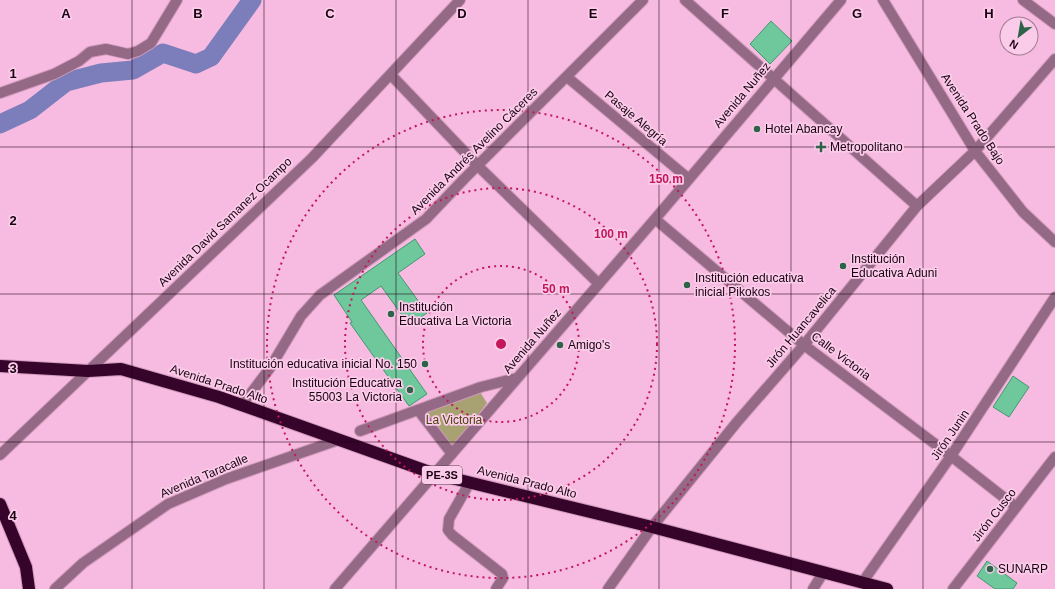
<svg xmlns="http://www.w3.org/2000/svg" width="1055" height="589" font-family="Helvetica,sans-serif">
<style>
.green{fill:#a8a172}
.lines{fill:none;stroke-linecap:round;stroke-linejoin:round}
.river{stroke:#7b7eba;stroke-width:19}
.building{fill:#6fc79c;stroke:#419a71}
.minor-casing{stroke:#cf99bb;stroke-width:12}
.highway-casing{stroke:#cf99bb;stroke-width:14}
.minor{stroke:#946985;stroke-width:10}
.highway{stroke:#36042a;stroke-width:12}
.grid{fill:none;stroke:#1a0212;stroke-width:1;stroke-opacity:0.55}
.ring{fill:none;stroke:#c2185b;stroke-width:2;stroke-dasharray:2 4}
.poi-dot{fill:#2d6349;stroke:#fbcce9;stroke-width:1.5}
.labels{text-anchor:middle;stroke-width:3.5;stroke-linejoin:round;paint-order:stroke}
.shield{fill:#fbcce9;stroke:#5e3f52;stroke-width:1}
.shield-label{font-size:11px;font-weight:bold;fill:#1a0212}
.street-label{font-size:12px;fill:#1a0212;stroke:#fbcce9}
.poi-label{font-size:12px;fill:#1a0212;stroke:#fbcce9;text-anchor:start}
.park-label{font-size:12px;fill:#4b430c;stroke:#fbcce9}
.grid-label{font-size:13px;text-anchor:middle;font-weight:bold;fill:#1a0212;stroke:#fbcce9;stroke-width:3.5;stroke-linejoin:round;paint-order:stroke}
.centre{fill:#c2185b;stroke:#fbcce9;stroke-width:2}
.ring-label{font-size:12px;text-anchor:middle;font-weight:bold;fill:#c2185b;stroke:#fbcce9;stroke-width:3.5;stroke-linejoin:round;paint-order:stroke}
</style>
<rect width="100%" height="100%" fill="#f7bae0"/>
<path class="green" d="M 480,392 L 487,403 L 454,448 L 423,412 Z"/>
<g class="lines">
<path class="river" d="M 0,124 L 30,110 L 66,82 L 101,73 L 133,70 L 163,53 L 196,64 L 211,57 L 252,0"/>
</g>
<path class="building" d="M 771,21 L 792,41 L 770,64 L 750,44 Z
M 415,239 L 425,254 L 398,273 L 427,313 L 409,325 L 381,286 L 361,300 L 427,394 L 409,406 L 350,323 L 352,322 L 334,295 Z
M 1013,376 L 1029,387 L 1009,417 L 993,407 Z
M 987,561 L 1017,583 L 1013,589 L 995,589 L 977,576 Z"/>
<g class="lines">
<g class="minor-casing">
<path id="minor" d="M 685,0 L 917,206
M 883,0 L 975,151 L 1023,212 L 1055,242
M 1023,0 L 1055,24
M 391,75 L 478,166 L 599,284
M 567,77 L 689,179
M 0,93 L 54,74 L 79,61 L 90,52 L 106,49 L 128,54 L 138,51 L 151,43 L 177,0
M 655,219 L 804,345 L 951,456 L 1016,507
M 242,405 L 270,368 L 301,316 L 320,295 L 426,219 L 464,179 L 643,0
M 418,410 L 452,454
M 360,431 L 481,387 L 517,378
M 0,455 L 312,158 L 460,0
M 470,482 L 449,519 L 448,530 L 452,535 L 502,574 L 503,578 L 496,589
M 862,583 L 951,456 L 1055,297
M 55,589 L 83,563 L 168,504 L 226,479 L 338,440
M 335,589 L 655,219 L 841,0
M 608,589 L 652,527 L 737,422 L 804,345 L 917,206 L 975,151 L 1055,59
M 813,589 L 823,573
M 953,589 L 1055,457"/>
</g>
<g class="highway-casing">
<path id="highway" d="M 0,366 L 88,371 L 121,369 L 219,397 L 435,474 L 652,527 L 887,589
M 0,504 L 26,567 L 29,589"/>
</g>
<use href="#minor" class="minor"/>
<use href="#highway" class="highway"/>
</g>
<path class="grid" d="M 132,0 L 132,589M 264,0 L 264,589M 396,0 L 396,589M 528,0 L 528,589M 659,0 L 659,589M 791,0 L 791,589M 923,0 L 923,589M 0,147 L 1055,147M 0,294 L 1055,294M 0,442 L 1055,442"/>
<g class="ring">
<circle cx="501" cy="344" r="78"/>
<circle cx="501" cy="344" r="156"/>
<circle cx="501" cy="344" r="234"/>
</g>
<g class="poi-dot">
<circle cx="757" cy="129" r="4"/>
<path d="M819 141h4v4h4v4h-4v4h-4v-4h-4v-4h4z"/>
<circle cx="843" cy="266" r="4"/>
<circle cx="687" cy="285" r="4"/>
<circle cx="391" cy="314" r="4"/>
<circle cx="560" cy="345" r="4"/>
<circle cx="425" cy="364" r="4"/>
<circle cx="410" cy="390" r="4"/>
<circle cx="990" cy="569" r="4"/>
</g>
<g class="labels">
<rect class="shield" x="422" y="466" width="40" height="18" rx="3"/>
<g class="shield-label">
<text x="442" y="479">PE-3S</text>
</g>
<g class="street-label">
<text transform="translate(742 95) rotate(-50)" y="4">Avenida Nuñez</text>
<text transform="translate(636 118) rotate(40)" y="4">Pasaje Alegría</text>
<text transform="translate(973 119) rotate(57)" y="4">Avenida Prado Bajo</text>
<text transform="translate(474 151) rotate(-45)" y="4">Avenida Andrés Avelino Cáceres</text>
<text transform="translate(225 222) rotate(-44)" y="4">Avenida David Samanez Ocampo</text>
<text transform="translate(801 327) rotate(-50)" y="4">Jirón Huancavelica</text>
<text transform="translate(532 341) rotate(-49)" y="4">Avenida Nuñez</text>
<text transform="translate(841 356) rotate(37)" y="4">Calle Victoria</text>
<text transform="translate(219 384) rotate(18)" y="4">Avenida Prado Alto</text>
<text transform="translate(950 435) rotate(-56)" y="4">Jirón Junin</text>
<text transform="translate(204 476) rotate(-23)" y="4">Avenida Taracalle</text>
<text transform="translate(527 482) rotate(14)" y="4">Avenida Prado Alto</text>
<text transform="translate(994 515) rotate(-52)" y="4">Jirón Cusco</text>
</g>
<g class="poi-label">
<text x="765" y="133">Hotel Abancay</text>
<text x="830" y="151">Metropolitano</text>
<text x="851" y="263">Institución<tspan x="851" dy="14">Educativa Aduni</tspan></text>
<text x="695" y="282">Institución educativa<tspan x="695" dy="14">inicial Pikokos</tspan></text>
<text x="399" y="311">Institución<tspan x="399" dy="14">Educativa La Victoria</tspan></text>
<text x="568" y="349">Amigo's</text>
<text x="417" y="368" text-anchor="end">Institución educativa inicial No. 150</text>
<text x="402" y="387" text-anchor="end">Institución Educativa<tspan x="402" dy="14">55003 La Victoria</tspan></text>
<text x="998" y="573">SUNARP</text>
</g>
<g class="park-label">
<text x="454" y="424">La Victoria</text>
</g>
</g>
<g class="grid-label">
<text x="66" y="18">A</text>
<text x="198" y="18">B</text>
<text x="330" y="18">C</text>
<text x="462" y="18">D</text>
<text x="593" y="18">E</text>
<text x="725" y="18">F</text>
<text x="857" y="18">G</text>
<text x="989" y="18">H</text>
<text x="13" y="78">1</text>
<text x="13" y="225">2</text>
<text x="13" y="373">3</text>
<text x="13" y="520">4</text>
</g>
<circle cx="501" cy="344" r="6" class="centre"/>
<g class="ring-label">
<text x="666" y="183">150 m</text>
<text x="611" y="238">100 m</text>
<text x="556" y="293">50 m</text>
</g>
<g transform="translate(1019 36) rotate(211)"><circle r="19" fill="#fbcce9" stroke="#a17b93"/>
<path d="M0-3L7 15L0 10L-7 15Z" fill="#2d6349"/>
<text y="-6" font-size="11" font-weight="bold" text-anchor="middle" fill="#1a0212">N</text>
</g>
</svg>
